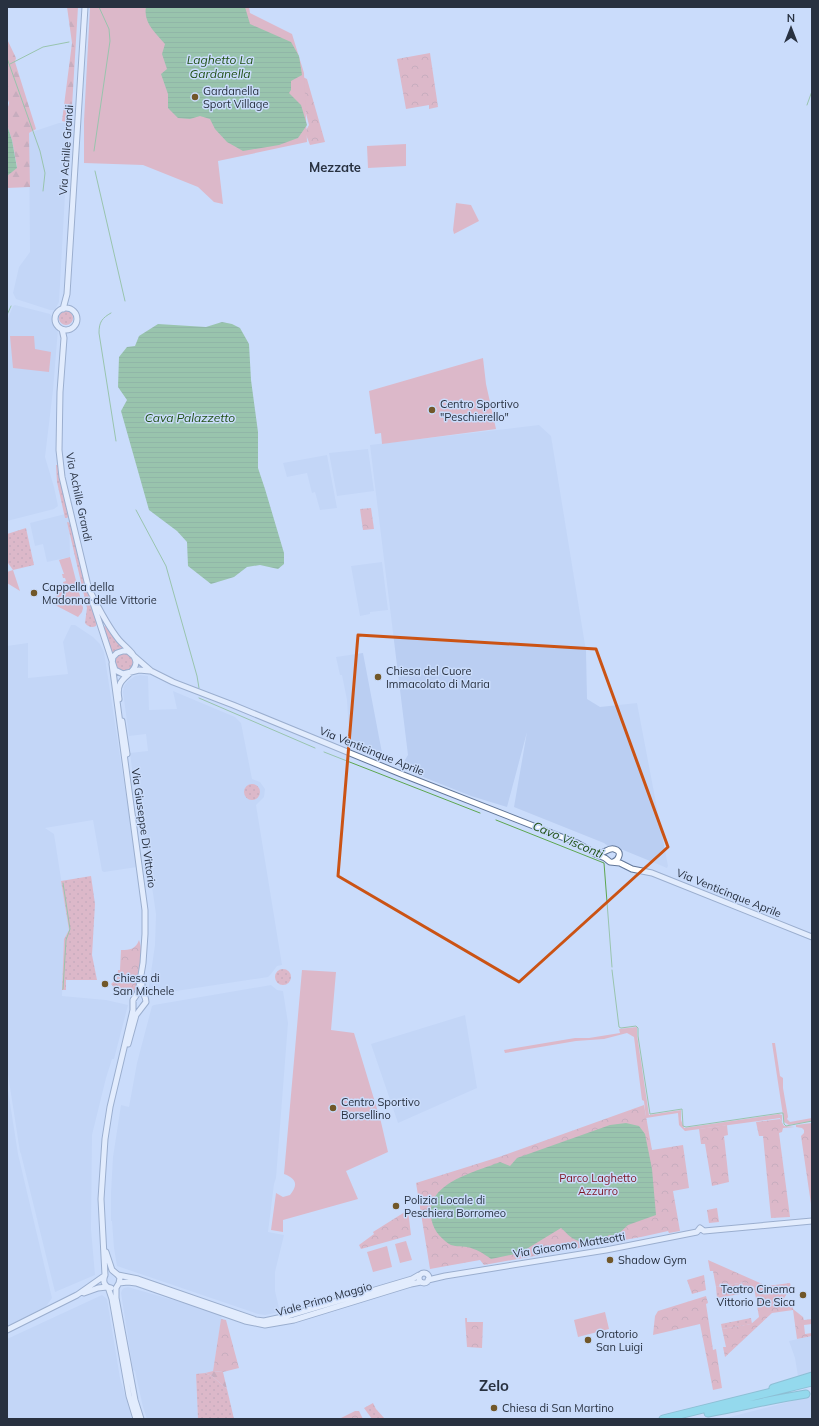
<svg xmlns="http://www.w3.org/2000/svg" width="819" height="1426" font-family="Mulish,sans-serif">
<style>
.built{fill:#bacef2}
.grass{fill:url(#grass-dots)}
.forest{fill:url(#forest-firs)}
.park{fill:url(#park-crowns)}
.garden{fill:#f28c8c}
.water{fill:url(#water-rules)}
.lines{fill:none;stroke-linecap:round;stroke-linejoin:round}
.stream{stroke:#5da64f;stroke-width:1}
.secondary-casing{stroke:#627799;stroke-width:7}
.highway-casing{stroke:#439ba5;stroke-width:9}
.secondary{stroke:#fff;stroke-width:5}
.highway{stroke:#52d4db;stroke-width:7}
.marked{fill:none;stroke:#cb5314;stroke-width:3;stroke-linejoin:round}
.poi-dot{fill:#715729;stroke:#cadcfb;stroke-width:1.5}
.labels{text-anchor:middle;stroke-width:3;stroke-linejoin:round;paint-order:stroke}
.poi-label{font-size:11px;fill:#283140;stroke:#cadcfb;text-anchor:start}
.street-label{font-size:11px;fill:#283140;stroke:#cadcfb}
.park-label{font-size:11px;fill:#7d1422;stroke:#cadcfb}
.water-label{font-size:12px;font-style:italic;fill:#205015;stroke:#cadcfb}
.quarter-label{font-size:13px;font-weight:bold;fill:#283140;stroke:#cadcfb}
.district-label{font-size:15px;font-weight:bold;fill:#283140;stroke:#cadcfb}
</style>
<defs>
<pattern id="grass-dots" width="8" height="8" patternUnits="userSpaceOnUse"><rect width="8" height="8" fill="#f28c8c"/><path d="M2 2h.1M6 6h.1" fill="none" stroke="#c47374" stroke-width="1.8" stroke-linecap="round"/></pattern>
<pattern id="forest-firs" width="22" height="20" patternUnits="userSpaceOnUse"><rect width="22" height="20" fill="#f28c8c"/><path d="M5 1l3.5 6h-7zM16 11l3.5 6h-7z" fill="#c47374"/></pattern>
<pattern id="park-crowns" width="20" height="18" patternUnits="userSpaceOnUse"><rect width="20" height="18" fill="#f28c8c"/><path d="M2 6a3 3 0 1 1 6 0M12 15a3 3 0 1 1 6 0" fill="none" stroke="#c47374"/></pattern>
<pattern id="water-rules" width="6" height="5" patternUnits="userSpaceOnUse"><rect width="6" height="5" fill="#5da64f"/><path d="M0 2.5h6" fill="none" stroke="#4d8843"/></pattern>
</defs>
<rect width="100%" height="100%" fill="#cadcfb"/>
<path class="built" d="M 59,123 L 69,123 L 59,302 L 55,310 L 50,310 L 16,299 L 13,293 L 19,267 L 30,252 L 29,133 Z
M 15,305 L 50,314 L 53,318 L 54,325 L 58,329 L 53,390 L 45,457 L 54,487 L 58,506 L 54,509 L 7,521 L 7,321 L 13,306 Z
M 539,425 L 551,436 L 586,651 L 587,699 L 600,707 L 637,703 L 668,866 L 667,868 L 616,847 L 608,846 L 604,843 L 514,807 L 527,732 L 507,807 L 471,796 L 398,767 L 402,765 L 408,755 L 370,445 Z
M 368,449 L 374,491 L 337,496 L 329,453 Z
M 327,455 L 337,508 L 320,510 L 315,492 L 312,493 L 307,473 L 287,477 L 283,463 Z
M 69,513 L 70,557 L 47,562 L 43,544 L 35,546 L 30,523 Z
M 382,562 L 388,610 L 370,612 L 370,614 L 360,616 L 351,566 Z
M 71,625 L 75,625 L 93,637 L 100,644 L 104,652 L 137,867 L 104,872 L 102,871 L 93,820 L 45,828 L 54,834 L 69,930 L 64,939 L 62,996 L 106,1000 L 128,1005 L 114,1059 L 112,1059 L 106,1078 L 92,1135 L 91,1229 L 95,1275 L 55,1292 L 21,1154 L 20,1152 L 7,1068 L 7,646 L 28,643 L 28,678 L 68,674 L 63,642 Z
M 363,653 L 382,753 L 380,756 L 364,750 L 363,751 L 348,745 L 349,733 L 347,700 L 342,675 L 340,675 L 336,657 Z
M 140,675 L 148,676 L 149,710 L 177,709 L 173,691 L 235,717 L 241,723 L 252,779 L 260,782 L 265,789 L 264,797 L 256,805 L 282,965 L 277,966 L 271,974 L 268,977 L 150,995 L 148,993 L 155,945 L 156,914 L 139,798 L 138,798 L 136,785 L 134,785 L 130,753 L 148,751 L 146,734 L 129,736 L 123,692 L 124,686 L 128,681 L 135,676 Z
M 271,985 L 277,990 L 283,991 L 288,1023 L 276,1178 L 274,1184 L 268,1232 L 284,1235 L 275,1272 L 275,1291 L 280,1312 L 265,1315 L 258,1314 L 117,1266 L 114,1248 L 112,1221 L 111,1221 L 111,1193 L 113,1157 L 121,1105 L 129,1107 L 137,1063 L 152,1006 L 154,1005 Z
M 465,1015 L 477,1088 L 398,1123 L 371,1044 Z
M 7,1084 L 18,1154 L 52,1298 L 45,1308 L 7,1326 Z
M 128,1287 L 222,1314 L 213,1371 L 196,1375 L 198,1419 L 147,1419 L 143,1407 L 135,1371 L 133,1370 L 121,1293 L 122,1290 L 124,1288 Z
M 102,1295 L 107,1299 L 120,1378 L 132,1419 L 7,1419 L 7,1339 Z
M 812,1336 L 812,1372 L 798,1376 L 795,1358 L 789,1341 Z
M 812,1396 L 812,1419 L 722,1419 Z"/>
<path class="grass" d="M59 318a7 7 0 1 1 14 0a7 7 0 1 1-14 0Z
M 56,465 L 58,465 L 69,516 L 67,518 L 65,518 L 57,482 Z
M 67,522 L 71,523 L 86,586 L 97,621 L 96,626 C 92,628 88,627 85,623 L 87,608 Z
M 26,528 L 34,565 L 13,570 L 8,563 L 7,534 Z
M 105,626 L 123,648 L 117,650 L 112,654 L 103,627 Z
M115 662a9 9 0 1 1 18 0a9 9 0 1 1-18 0Z
M244 792a8 8 0 1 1 16 0a8 8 0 1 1-16 0Z
M 91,876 L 95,904 L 92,955 L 97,980 L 66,980 L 66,990 L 62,990 L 64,939 L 69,930 L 61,881 Z
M275 977a8 8 0 1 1 16 0a8 8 0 1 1-16 0Z
M 745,1282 L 754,1286 L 745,1288 L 746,1293 L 717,1298 L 716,1287 Z
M 751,1318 L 752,1324 L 722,1329 L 721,1324 Z
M 205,1373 L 212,1376 L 227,1389 L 234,1419 L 198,1419 L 196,1374 Z
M 373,1403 L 376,1409 L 385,1419 L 372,1419 L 364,1408 Z"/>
<path class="forest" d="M 67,7 L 78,7 L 71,123 L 62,121 L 72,43 Z
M 7,39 L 16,58 L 15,62 L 36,129 L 29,133 L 30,187 L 7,188 L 7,176 L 17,167 L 12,140 L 7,125 L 7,111 L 9,103 L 7,97 Z
M 213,1371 L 223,1372 L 227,1389 L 212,1376 L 205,1373 Z"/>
<path class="park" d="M 430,53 L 438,107 L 429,109 L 429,105 L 406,109 L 397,59 Z
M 301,76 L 307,79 L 325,142 L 310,145 L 305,132 L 309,125 L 304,106 Z
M 371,508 L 374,529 L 363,530 L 360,509 Z
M 139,940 C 144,951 139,985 132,995 C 123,993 117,991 111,984 L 117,979 L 118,970 L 120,970 L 121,950 C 130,950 136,949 139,940 Z
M 644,1105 L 652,1150 L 683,1145 L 689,1188 L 673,1191 L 680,1231 L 669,1233 L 668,1231 L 641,1237 L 484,1265 L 480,1260 L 430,1269 L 416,1183 L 499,1157 Z
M 780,1119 L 784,1126 L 795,1127 L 783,1128 L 782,1132 L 779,1133 L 790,1217 L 771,1218 L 763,1136 L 759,1136 L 756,1122 Z
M 812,1123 L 812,1204 L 811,1204 L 801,1136 L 804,1133 L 804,1130 L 802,1128 L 796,1127 L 796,1125 Z
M 727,1125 L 728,1135 L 724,1136 L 729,1182 L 712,1186 L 705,1144 L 701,1144 L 699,1129 Z
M 717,1208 L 719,1222 L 709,1223 L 707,1210 Z
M 408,1210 L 411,1235 L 361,1249 L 359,1245 L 374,1234 L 373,1232 Z
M 708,1260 L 767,1286 L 790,1283 L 791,1287 L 783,1300 L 793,1307 L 793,1309 L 803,1317 L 804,1320 L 812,1319 L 812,1324 L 804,1325 L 805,1334 L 812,1333 L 812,1336 L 797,1339 L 793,1310 L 772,1313 L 725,1357 L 723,1347 L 726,1347 L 722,1329 L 751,1324 L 759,1317 L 754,1287 L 745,1282 L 716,1287 L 713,1271 L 710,1271 Z
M 704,1275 L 706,1290 L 692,1294 L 687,1280 Z
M 706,1296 L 708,1303 L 706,1304 L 713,1350 L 716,1349 L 722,1388 L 713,1390 L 700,1324 L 653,1335 L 655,1316 L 658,1311 Z
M 465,1318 L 467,1318 L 467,1322 L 483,1322 L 482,1348 L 467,1347 Z
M 221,1319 L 226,1320 L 239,1368 L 223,1372 L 213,1371 Z
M 355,1411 L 359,1411 L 363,1419 L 339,1419 Z"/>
<path class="garden" d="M 90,7 L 249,7 L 250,13 L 292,34 L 304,73 L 307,142 L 218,161 L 223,204 L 214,202 L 198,187 L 143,165 L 84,163 L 84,121 Z
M 406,144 L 406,166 L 368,168 L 367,146 Z
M 456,203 L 471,205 L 479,221 L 454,234 L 453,230 Z
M 10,336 L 34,336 L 35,349 L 51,352 L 49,372 L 13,368 Z
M 483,358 L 486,384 L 496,429 L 382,444 L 381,433 L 375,434 L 369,391 Z
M 70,557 L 83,608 L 82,612 L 78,617 L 53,604 L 55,601 L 59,587 L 64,587 L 63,582 L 66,581 L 65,578 L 63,578 L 62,574 L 64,574 L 59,560 Z
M 13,570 L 20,591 L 7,583 L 7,572 Z
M 302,970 L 336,972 L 331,1030 L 354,1033 L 381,1122 L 388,1152 L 346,1171 L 358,1199 L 283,1220 L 283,1232 L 271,1230 L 276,1193 L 283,1197 L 290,1195 C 298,1185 297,1179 284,1174 Z
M 637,1027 L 637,1035 L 649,1115 L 681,1110 L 681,1120 L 684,1128 L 779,1114 L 782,1115 L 782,1123 L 780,1118 L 685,1131 L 679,1125 L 678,1113 L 646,1118 L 644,1101 L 642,1100 L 634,1037 L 627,1033 L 604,1039 L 576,1041 L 505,1053 L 504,1050 L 575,1038 L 589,1038 L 620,1033 L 619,1029 Z
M 772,1043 L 775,1043 L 780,1076 L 783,1078 L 783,1088 L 788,1117 L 787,1119 L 790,1122 L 812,1118 L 812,1121 L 789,1125 L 784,1122 Z
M 406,1241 L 412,1260 L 400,1263 L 395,1244 Z
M 387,1246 L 392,1267 L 373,1272 L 367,1252 Z
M 605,1312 L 609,1329 L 578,1337 L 574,1320 Z"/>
<path class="water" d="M 146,7 L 245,7 L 250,24 L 291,42 L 299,56 L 302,75 L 291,81 L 291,90 L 289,93 L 301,105 L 307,125 L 298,138 L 279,145 L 243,151 L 227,142 L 215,129 L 210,119 L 200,116 L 190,119 L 178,118 L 168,108 L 168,94 L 161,74 L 167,69 L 162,54 L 165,44 C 156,33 143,23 146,7 Z
M 7,125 L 12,140 L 17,168 L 7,176 Z
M 222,322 L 232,324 L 240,328 L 249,344 L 251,380 L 258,432 L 258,468 L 265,489 L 284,553 L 284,564 L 278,569 L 260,565 L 247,567 L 234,577 L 211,584 L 188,566 L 187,542 L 177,531 L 149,510 L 121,411 L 127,400 L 118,387 L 119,357 L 127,347 L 135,346 L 139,336 L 158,324 L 206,327 Z
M 626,1123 L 639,1126 L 645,1134 L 652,1169 L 656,1215 L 628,1225 L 616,1236 L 609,1235 C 602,1243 585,1244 576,1240 C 569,1237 566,1232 561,1228 L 520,1253 L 491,1259 C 483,1253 476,1249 467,1247 C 461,1246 454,1247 449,1244 C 439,1237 432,1228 431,1216 C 427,1182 476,1172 500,1162 L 510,1166 L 517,1158 L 610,1125 Z"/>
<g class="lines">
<path class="stream" d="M 7,58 L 40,151 L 45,173 L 43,191
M 10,64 L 43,47 L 69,42
M 807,105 L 812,91
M 94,151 L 110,41 L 109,29 L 99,7
M 95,171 L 125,301
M 111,313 C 102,318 99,322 99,333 L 116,441
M 7,315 L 11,306
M 136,510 L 166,566 L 197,676 L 199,688
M 199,698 L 315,748
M 324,752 L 480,813
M 496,820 L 604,863 L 612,967
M 612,970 L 619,1027 L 621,1028 L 636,1026 L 638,1028 L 638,1036 L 650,1114 L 682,1109 L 683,1126 L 686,1127 L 781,1113 L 783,1113 L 784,1124 L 786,1126 L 812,1121
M 63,989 L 66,940 L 70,929 L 63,883"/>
<g class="secondary-casing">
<path id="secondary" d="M55 319a11 11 0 1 1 22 0a11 11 0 1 1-22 0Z
M 63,309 L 67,294 L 85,7
M 62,329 L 64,338 L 60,392 L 59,450 L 62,477 L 89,590
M 88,587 C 97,605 106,624 119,640 C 124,646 135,653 136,662 C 136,672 124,675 120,684 C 118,688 118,694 119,699
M 93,603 L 115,670 L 123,674 L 139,670 L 150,671
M 122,721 L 127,754
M 595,854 L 605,858 L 610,862 L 620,863 L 632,869 L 652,873 L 812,937
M 128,1044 L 136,1015 L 146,1002 C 146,995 141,994 142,984
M 106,1252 L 112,1270 L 118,1275 L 120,1278 L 119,1283 L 116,1288 L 116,1298 L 135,1400 L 141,1419
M419 1278a5 5 0 1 1 10 0a5 5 0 1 1-10 0Z
M 105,1275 L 101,1199 L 105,1139 L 110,1107 L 133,1010 L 133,1000 L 137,994 L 139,987 L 143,963 L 145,934 L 145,910 L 112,664 L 113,657 L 117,653 L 123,651 L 128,651 L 151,671 L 173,682 L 233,705 L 401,774 L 577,843 C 583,846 589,851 597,853 C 604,855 608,847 614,849 C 623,851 619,860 613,862
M 105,1275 C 102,1282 105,1287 111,1288
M 118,1275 L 138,1279 L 256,1320 L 264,1321 L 287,1316 L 412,1279 L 419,1275
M 428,1280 L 445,1276 L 606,1250 L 697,1232 L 700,1228 L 704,1231 L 812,1221
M 119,1283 L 128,1282 L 136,1283 L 245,1321 L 265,1325 L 294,1320 L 411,1284 L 421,1282
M 108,1287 L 112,1299 L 129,1396 L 136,1419
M 84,1293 L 98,1288 L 107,1287
M 7,1330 L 77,1295 L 104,1276"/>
</g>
<g class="highway-casing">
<path id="highway" d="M 773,1388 L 812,1376
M 708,1413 C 741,1407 773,1399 806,1394
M 663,1419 L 812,1382"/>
</g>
<use href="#secondary" class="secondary"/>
<use href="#highway" class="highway"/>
</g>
<path d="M0 0H819V1426H0ZM 358,635 L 596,649 L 668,847 L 519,982 L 338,876 Z" fill="#cadcfb" fill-opacity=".55" fill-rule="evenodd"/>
<path class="marked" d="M 358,635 L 596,649 L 668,847 L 519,982 L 338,876 Z"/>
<g class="poi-dot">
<circle cx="195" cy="97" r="4"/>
<circle cx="432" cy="410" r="4"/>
<circle cx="34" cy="593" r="4"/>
<circle cx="378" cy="677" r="4"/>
<circle cx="105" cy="984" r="4"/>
<circle cx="333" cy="1108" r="4"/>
<circle cx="396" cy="1206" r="4"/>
<circle cx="610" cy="1260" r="4"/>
<circle cx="803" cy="1295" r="4"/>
<circle cx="588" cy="1340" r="4"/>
<circle cx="494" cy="1408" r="4"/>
</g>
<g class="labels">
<g class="poi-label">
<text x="203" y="95">Gardanella<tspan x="203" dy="13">Sport Village</tspan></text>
<text x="440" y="408">Centro Sportivo<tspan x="440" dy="13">"Peschierello"</tspan></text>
<text x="42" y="591">Cappella della<tspan x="42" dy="13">Madonna delle Vittorie</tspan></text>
<text x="386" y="675">Chiesa del Cuore<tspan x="386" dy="13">Immacolato di Maria</tspan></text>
<text x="113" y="982">Chiesa di<tspan x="113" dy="13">San Michele</tspan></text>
<text x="341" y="1106">Centro Sportivo<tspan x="341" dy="13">Borsellino</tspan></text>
<text x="404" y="1204">Polizia Locale di<tspan x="404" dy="13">Peschiera Borromeo</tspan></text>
<text x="618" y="1264">Shadow Gym</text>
<text x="795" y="1293" text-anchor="end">Teatro Cinema<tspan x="795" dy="13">Vittorio De Sica</tspan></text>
<text x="596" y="1338">Oratorio<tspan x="596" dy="13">San Luigi</tspan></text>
<text x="502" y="1412">Chiesa di San Martino</text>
</g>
<g class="street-label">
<text transform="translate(66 150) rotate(-86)" y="4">Via Achille Grandi</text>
<text transform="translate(79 497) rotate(78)" y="4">Via Achille Grandi</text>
<text transform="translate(372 751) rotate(22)" y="4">Via Venticinque Aprile</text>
<text transform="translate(144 828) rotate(82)" y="4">Via Giuseppe Di Vittorio</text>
<text transform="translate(729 893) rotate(22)" y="4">Via Venticinque Aprile</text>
<text transform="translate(569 1245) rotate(-9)" y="4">Via Giacomo Matteotti</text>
<text transform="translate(324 1299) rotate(-16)" y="4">Viale Primo Maggio</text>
</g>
<g class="park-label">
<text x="598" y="1182">Parco Laghetto<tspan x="598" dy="13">Azzurro</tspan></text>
</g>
<g class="water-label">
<text x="220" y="64">Laghetto La<tspan x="220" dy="14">Gardanella</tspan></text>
<text x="190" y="422">Cava Palazzetto</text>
<text transform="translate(568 840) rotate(23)" y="4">Cavo Visconti</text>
</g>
<g class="quarter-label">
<text x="335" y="172">Mezzate</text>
</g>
<g class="district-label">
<text x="494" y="1391">Zelo</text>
</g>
</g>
<rect width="819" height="1426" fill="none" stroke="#283140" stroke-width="16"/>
<g transform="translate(791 28)" stroke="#cadcfb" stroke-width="3" paint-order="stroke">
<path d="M0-3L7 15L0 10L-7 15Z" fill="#283140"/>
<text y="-6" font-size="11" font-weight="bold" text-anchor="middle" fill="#283140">N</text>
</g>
</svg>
